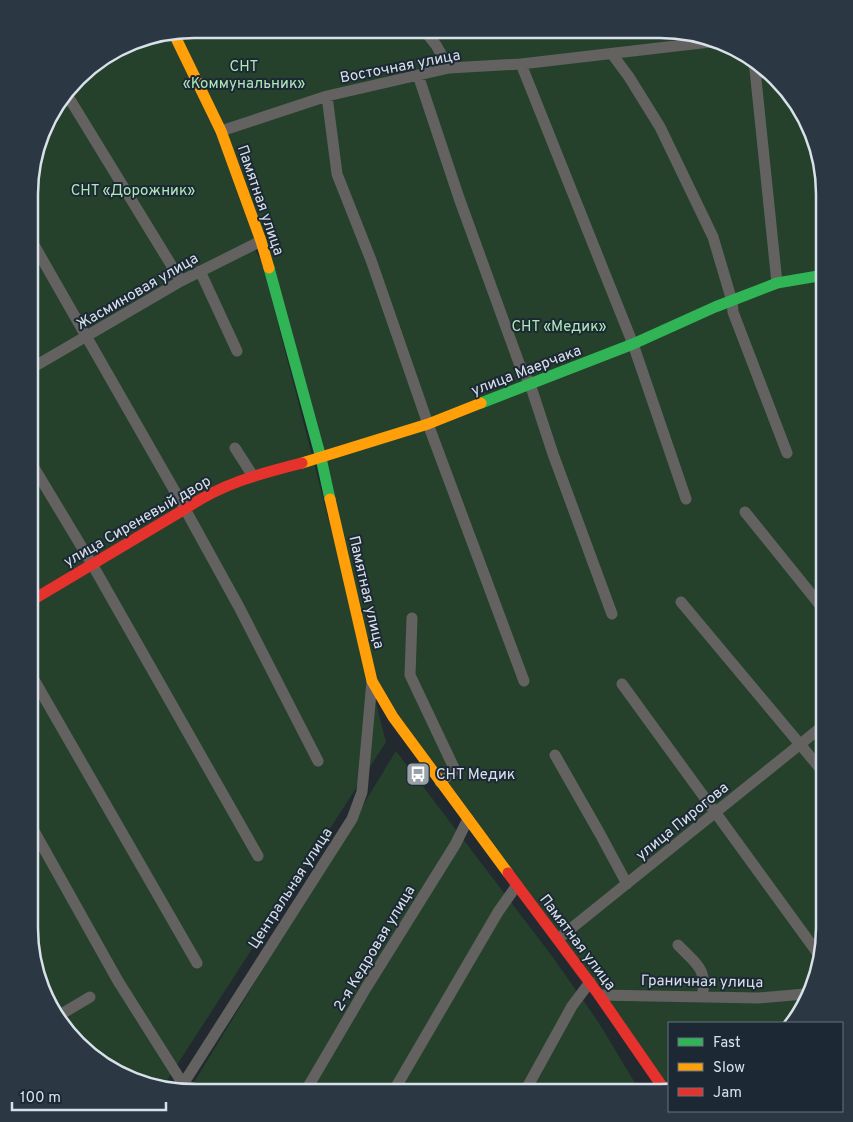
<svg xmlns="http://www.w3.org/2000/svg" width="853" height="1122" font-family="Overpass,sans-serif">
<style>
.garden{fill:#25412c}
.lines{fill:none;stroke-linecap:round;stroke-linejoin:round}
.street{stroke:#636260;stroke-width:11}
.fast{stroke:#30b455;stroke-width:11}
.slow{stroke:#ff9f0a;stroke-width:11}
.jam{stroke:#e5322d;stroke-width:11}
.labels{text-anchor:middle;stroke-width:4;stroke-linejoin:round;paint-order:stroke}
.park-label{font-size:15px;fill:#afe8b6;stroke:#1c2935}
.street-label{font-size:15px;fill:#d8e1e9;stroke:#1c2935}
.poi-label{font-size:15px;fill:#d8e1e9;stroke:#1c2935;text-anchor:start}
.rim{fill:none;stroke:#d8e1e9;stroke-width:2.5}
</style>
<rect width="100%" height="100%" fill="#22292f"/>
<path class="garden" d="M 193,29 L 682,30 L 760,63 L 807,120 L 824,193 L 824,940 L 796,1020 L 793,1023 L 669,1023 L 669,1091 L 372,681 L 261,241 L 252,245 L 262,262 L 386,742 L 162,1088 L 102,1065 L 46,1002 L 29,929 L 30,171 L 51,111 L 85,69 L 140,38 Z
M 396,751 L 552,956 L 599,1023 L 641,1093 L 188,1092 Z"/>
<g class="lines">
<path class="street" d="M 423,29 L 436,45 L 449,68
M 612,54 L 629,77 L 660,127 L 713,237 L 732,301 L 733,312 L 787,453
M 754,60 L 777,283
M 521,64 L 633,344 L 686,499
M 418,75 L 459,198 L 519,363 L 530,384 L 553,454 L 612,614
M 66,93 L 181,281
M 327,96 L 337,174 L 371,260 L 428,424 L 524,681
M 221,131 L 327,96 L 449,68 L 521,64 L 710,42
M 30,238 L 185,509 L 239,607 L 318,761
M 200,271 L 237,351
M 30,369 L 181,281 L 261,241
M 235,448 L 253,476
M 30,461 L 92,564 L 258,856
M 745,512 L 824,610
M 681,602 L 824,773
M 412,618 L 410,675 L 455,770 L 440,782
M 29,671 L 197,963
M 622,684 L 819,955
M 555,755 L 600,834 L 627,884
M 29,822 L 118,981 L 183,1084 L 204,1092
M 558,939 L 824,725
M 678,945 C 696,964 708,968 702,997
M 599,995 L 758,998 L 805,994
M 58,1016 L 90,997
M 178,1092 L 352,819 L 362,792 L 372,681
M 305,1092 L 366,988 L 455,845 L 468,819
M 393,1092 L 498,912 L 517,885
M 524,1093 L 572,1006 L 590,982"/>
<path class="fast" d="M 269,268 L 321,458 L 330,499
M 481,403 L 633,344 L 715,307 L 777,283 L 824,275"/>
<path class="slow" d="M 173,32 L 221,131 L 261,241 L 269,268
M 302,463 L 428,424 L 481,403
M 330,499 L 372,681 L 393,717 L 508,873"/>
<path class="jam" d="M 29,602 L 185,509 C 223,483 259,474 302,463
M 508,873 L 599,995 L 666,1092"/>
</g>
<defs>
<g id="bus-square" transform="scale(1.25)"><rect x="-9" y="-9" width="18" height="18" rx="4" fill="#98a1a8" stroke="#1c2935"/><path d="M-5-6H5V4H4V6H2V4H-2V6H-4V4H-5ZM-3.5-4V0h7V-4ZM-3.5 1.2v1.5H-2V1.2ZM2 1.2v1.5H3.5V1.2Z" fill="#fff"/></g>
</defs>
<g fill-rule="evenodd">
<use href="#bus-square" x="418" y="774"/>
</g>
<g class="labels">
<g class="park-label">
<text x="244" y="71">СНТ<tspan x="244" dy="17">«Коммунальник»</tspan></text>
<text x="133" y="195">СНТ «Дорожник»</text>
<text x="559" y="331">СНТ «Медик»</text>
</g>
<g class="street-label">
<text transform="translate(400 66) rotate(-11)" y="5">Восточная улица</text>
<text transform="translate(261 200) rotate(71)" y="5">Памятная улица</text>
<text transform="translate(137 291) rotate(-30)" y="5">Жасминовая улица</text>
<text transform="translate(526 370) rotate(-21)" y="5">улица Маерчака</text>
<text transform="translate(137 521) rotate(-30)" y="5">улица Сиреневый двор</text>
<text transform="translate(367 592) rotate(77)" y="5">Памятная улица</text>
<text transform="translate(682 821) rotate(-39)" y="5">улица Пирогова</text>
<text transform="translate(290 888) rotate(-57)" y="5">Центральная улица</text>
<text transform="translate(578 942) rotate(53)" y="5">Памятная улица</text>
<text transform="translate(374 948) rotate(-59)" y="5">2-я Кедровая улица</text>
<text transform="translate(702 981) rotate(1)" y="5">Граничная улица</text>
</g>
<g class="poi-label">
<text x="436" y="779">СНТ Медик</text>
</g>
</g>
<path d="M0 0H853V1122H0ZM194 38H660A156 156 0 0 1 816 194V928A156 156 0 0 1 660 1084H194A156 156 0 0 1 38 928V194A156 156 0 0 1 194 38Z" fill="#2b3843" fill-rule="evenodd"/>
<path class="rim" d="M194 38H660A156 156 0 0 1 816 194V928A156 156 0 0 1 660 1084H194A156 156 0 0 1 38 928V194A156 156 0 0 1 194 38Z"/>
<rect x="668" y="1022" width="175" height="90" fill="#1c2935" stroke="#67737d"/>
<rect x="678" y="1038" width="25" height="8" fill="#30b455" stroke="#67737d"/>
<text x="713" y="1047" font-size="15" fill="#d8e1e9">Fast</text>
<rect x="678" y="1063" width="25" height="8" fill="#ff9f0a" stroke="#67737d"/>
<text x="713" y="1072" font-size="15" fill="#d8e1e9">Slow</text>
<rect x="678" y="1088" width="25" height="8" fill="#e5322d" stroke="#67737d"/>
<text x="713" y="1097" font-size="15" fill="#d8e1e9">Jam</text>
<path d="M12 1102v8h154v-8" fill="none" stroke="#d8e1e9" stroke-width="2.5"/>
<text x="20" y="1102" font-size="15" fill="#d8e1e9" stroke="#1c2935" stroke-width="4" paint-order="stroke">100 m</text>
</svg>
